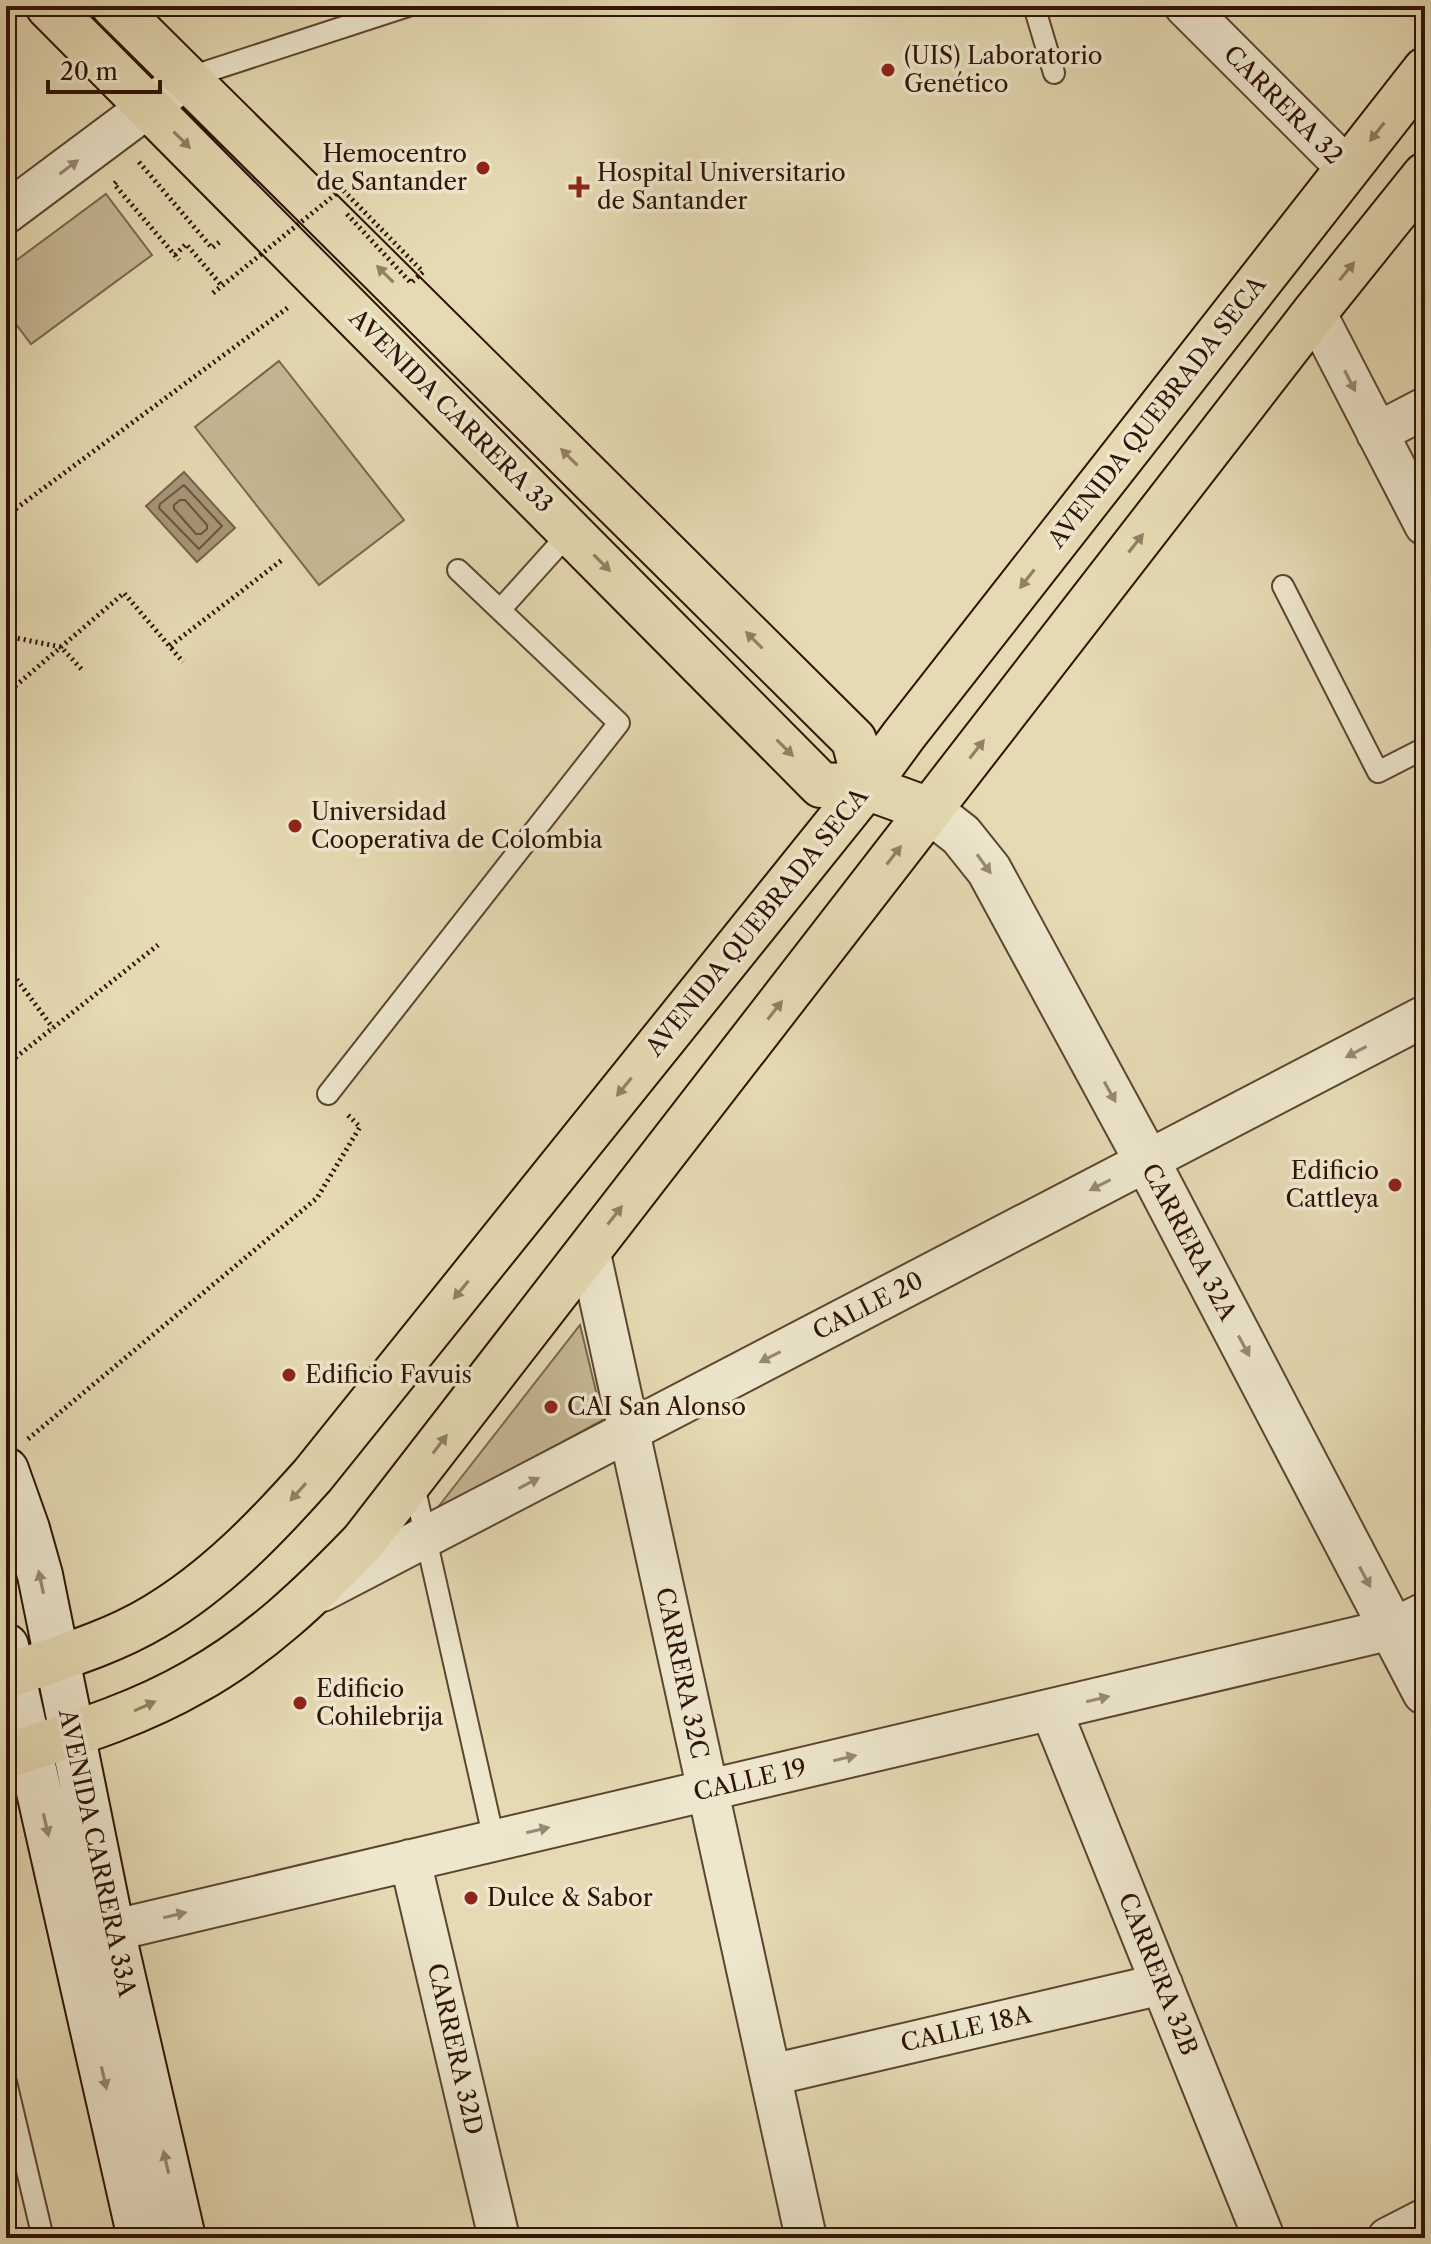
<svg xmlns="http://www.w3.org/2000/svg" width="1431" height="2244" font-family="'Libre Caslon Text',serif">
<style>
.green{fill:#c6b895;stroke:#7a664d;stroke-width:2}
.water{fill:#a79678;stroke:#77624a;stroke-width:2}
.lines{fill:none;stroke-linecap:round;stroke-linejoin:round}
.shore{stroke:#6b543e;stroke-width:2}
.service-casing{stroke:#5c4530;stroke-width:24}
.minor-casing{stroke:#5c4530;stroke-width:44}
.tertiary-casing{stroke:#5c4530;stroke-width:48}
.secondary-casing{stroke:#2f1305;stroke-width:48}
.primary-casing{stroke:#2f1305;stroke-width:48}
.trunk-casing{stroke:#2f1305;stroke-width:48}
.path{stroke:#2f1305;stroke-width:5;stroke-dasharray:2 4;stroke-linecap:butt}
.service{stroke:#eee7ce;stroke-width:20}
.minor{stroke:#eee7ce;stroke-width:40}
.tertiary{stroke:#eee7ce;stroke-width:44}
.secondary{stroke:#eee7ce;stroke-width:44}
.primary{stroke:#e5dab3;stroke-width:44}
.trunk{stroke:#e5dab3;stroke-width:44}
.path-bridge{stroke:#2f1305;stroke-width:5;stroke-dasharray:2 4;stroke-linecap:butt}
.oneway{fill:#938065}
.oneway2{fill:#988874}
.poi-dot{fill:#8f2418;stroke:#eee7ce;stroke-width:3}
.labels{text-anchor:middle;stroke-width:7;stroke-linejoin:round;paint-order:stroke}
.poi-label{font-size:24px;fill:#2f1305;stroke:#eee7ce;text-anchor:start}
.street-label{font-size:24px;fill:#2f1305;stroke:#eee7ce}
</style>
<rect width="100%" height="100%" fill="#e5dab3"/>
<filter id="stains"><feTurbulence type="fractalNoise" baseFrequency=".0025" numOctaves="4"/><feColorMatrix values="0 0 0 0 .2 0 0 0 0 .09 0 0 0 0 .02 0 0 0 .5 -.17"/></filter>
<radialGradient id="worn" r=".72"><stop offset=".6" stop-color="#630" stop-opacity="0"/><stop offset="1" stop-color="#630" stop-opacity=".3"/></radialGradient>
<path class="green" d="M 106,194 L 152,255 L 31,344 L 6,311 L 6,268 Z
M 279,361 L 404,520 L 319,585 L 195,427 Z
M 580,1325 L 603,1420 L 435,1511 Z"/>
<path class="water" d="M 184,472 L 235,528 L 197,562 L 146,506 Z"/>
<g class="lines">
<path class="shore" d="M 184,485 L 222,526 L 199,549 L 159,508 L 160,504 Z
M 180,500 L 185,500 L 207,525 L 207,529 L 201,534 L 196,534 L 174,509 L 174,505 Z"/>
<g class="service-casing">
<path id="service" d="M 1034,6 L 1054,73
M 187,78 L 408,6
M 1283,586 L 1378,772 L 1425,748
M 500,610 L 571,531
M 328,1094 L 619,723 L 458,570
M 413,1481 L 494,1840
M 6,2082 L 43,2238"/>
</g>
<g class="minor-casing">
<path id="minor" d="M 1185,6 L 1348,169
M 6,213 L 187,78
M 1315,312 L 1425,525
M 1377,433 L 1425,408
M 589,1249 L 806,2238
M 322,1591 L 1425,1016
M 1051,1710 L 1264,2238
M 410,1860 L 499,2238
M 81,1938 L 1392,1629 L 1425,1613
M 771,2075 L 1162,1984
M 1388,2238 L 1425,2219"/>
</g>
<g class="tertiary-casing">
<path id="tertiary" d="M 929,810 L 961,835 L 989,870 L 1147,1161 L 1425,1692"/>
</g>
<g class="secondary-casing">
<path id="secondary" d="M 6,1470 L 27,1529 L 40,1575 L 112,1930 L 183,2238
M 6,1646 L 140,2238"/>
</g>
<g class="primary-casing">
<path id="primary" d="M 48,6 L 821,785 L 866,787 L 929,810
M 114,6 L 854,740 L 866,787"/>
</g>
<g class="trunk-casing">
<path id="trunk" d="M 6,1676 C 55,1659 109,1644 154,1617 C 215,1581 266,1528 313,1475 L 866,787 L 904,735 L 1425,70
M 6,1756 C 70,1735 135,1716 194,1682 C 259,1646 312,1595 363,1542 L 1315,312 L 1425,175"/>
</g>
<path class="path" d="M 139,162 L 212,248 L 222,240
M 116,182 L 114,184 L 179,260
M 175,255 L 186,244 L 222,286
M 6,516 L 290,306
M 6,636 L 61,647 L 84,672
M 170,646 L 282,560
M 6,694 L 124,593 L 183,662
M 6,965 L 53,1028
M 6,1065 L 158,945
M 28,1439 L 317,1198 L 360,1127 L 347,1114"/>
<use href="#service" class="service"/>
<use href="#minor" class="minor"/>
<use href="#tertiary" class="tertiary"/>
<use href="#secondary" class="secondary"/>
<use href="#primary" class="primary"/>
<use href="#trunk" class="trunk"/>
<path class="path-bridge" d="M 213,293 L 342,189 L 423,272 L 411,283 L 345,212"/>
</g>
<defs><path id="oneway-solid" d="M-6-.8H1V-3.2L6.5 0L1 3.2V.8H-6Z" transform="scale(2)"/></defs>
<g class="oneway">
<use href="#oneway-solid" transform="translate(1377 132) rotate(128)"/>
<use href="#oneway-solid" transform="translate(182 140) rotate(45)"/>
<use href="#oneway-solid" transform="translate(1347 271) rotate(-51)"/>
<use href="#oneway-solid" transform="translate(385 274) rotate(-135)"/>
<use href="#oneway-solid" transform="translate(569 457) rotate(-135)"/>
<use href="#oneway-solid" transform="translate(1136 543) rotate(-52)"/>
<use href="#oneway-solid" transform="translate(602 563) rotate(45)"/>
<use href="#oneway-solid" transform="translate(1027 579) rotate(128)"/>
<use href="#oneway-solid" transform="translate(754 640) rotate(-135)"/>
<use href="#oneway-solid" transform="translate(785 748) rotate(45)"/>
<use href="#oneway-solid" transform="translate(977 749) rotate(-52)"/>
<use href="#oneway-solid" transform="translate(894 855) rotate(-52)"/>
<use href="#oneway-solid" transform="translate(775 1010) rotate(-52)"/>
<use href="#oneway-solid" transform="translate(624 1087) rotate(129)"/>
<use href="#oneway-solid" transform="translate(615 1215) rotate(-52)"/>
<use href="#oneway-solid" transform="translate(461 1290) rotate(129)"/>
<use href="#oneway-solid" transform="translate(440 1444) rotate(-53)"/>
<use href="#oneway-solid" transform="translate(298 1492) rotate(132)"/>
<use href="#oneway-solid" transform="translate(145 1706) rotate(-24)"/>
</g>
<g class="oneway2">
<use href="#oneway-solid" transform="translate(69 167) rotate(-37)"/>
<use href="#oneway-solid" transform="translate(1350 381) rotate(63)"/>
<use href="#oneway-solid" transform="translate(984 864) rotate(54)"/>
<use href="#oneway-solid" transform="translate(1356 1052) rotate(152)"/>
<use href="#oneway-solid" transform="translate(1110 1092) rotate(61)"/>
<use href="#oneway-solid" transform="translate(1100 1185) rotate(153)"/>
<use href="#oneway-solid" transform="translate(1244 1346) rotate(62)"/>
<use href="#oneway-solid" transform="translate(770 1357) rotate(153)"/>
<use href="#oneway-solid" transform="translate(529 1483) rotate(-28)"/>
<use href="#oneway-solid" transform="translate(1365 1577) rotate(62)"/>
<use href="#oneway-solid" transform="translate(41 1582) rotate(-102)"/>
<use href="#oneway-solid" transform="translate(1098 1699) rotate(-13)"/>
<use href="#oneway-solid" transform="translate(845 1758) rotate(-13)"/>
<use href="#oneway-solid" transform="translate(46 1825) rotate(77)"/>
<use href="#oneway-solid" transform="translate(538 1830) rotate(-13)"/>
<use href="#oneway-solid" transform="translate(175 1915) rotate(-13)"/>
<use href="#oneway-solid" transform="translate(104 2078) rotate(77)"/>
<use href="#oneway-solid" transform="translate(166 2162) rotate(-103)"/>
</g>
<g class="poi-dot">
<circle cx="888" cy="70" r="8"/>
<circle cx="483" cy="168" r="8"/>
<path d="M575 175h8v8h8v8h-8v8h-8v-8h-8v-8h8z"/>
<circle cx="295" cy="826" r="8"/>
<circle cx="1395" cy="1185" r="8"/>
<circle cx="289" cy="1375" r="8"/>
<circle cx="551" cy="1407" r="8"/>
<circle cx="300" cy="1703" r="8"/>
<circle cx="471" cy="1898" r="8"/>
</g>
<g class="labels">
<g class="poi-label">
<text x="904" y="64">(UIS) Laboratorio<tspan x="904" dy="28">Genético</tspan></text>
<text x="467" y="162" text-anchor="end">Hemocentro<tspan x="467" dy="28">de Santander</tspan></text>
<text x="597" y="181">Hospital Universitario<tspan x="597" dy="28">de Santander</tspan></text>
<text x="311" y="820">Universidad<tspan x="311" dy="28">Cooperativa de Colombia</tspan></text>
<text x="1379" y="1179" text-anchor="end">Edificio<tspan x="1379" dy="28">Cattleya</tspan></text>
<text x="305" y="1383">Edificio Favuis</text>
<text x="567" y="1415">CAI San Alonso</text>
<text x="316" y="1697">Edificio<tspan x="316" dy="28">Cohilebrija</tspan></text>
<text x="487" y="1906">Dulce &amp; Sabor</text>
</g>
<g class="street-label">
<text transform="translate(1283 105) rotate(45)" y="8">CARRERA 32</text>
<text transform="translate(451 411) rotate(45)" y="8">AVENIDA CARRERA 33</text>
<text transform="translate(1157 412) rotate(-52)" y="8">AVENIDA QUEBRADA SECA</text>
<text transform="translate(757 922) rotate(-51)" y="8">AVENIDA QUEBRADA SECA</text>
<text transform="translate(1189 1242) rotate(62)" y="8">CARRERA 32A</text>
<text transform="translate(868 1306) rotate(-27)" y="8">CALLE 20</text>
<text transform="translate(682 1673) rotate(78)" y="8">CARRERA 32C</text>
<text transform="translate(750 1780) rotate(-13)" y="8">CALLE 19</text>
<text transform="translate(97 1853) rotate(78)" y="8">AVENIDA CARRERA 33A</text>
<text transform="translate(1158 1974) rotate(68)" y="8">CARRERA 32B</text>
<text transform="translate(966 2029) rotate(-13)" y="8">CALLE 18A</text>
<text transform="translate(455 2049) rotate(77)" y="8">CARRERA 32D</text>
</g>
</g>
<rect width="1431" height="2244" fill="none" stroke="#e5dab3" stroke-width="32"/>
<rect x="8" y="8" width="1415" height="2228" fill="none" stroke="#2f1305" stroke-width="4"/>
<rect x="16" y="16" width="1399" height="2212" fill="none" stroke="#2f1305" stroke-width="2"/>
<path d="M48 80v12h112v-12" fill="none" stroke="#2f1305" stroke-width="4"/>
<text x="60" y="80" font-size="24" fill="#2f1305" stroke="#eee7ce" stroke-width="6" paint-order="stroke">20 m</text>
<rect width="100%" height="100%" filter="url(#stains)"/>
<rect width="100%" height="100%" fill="url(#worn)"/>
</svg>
